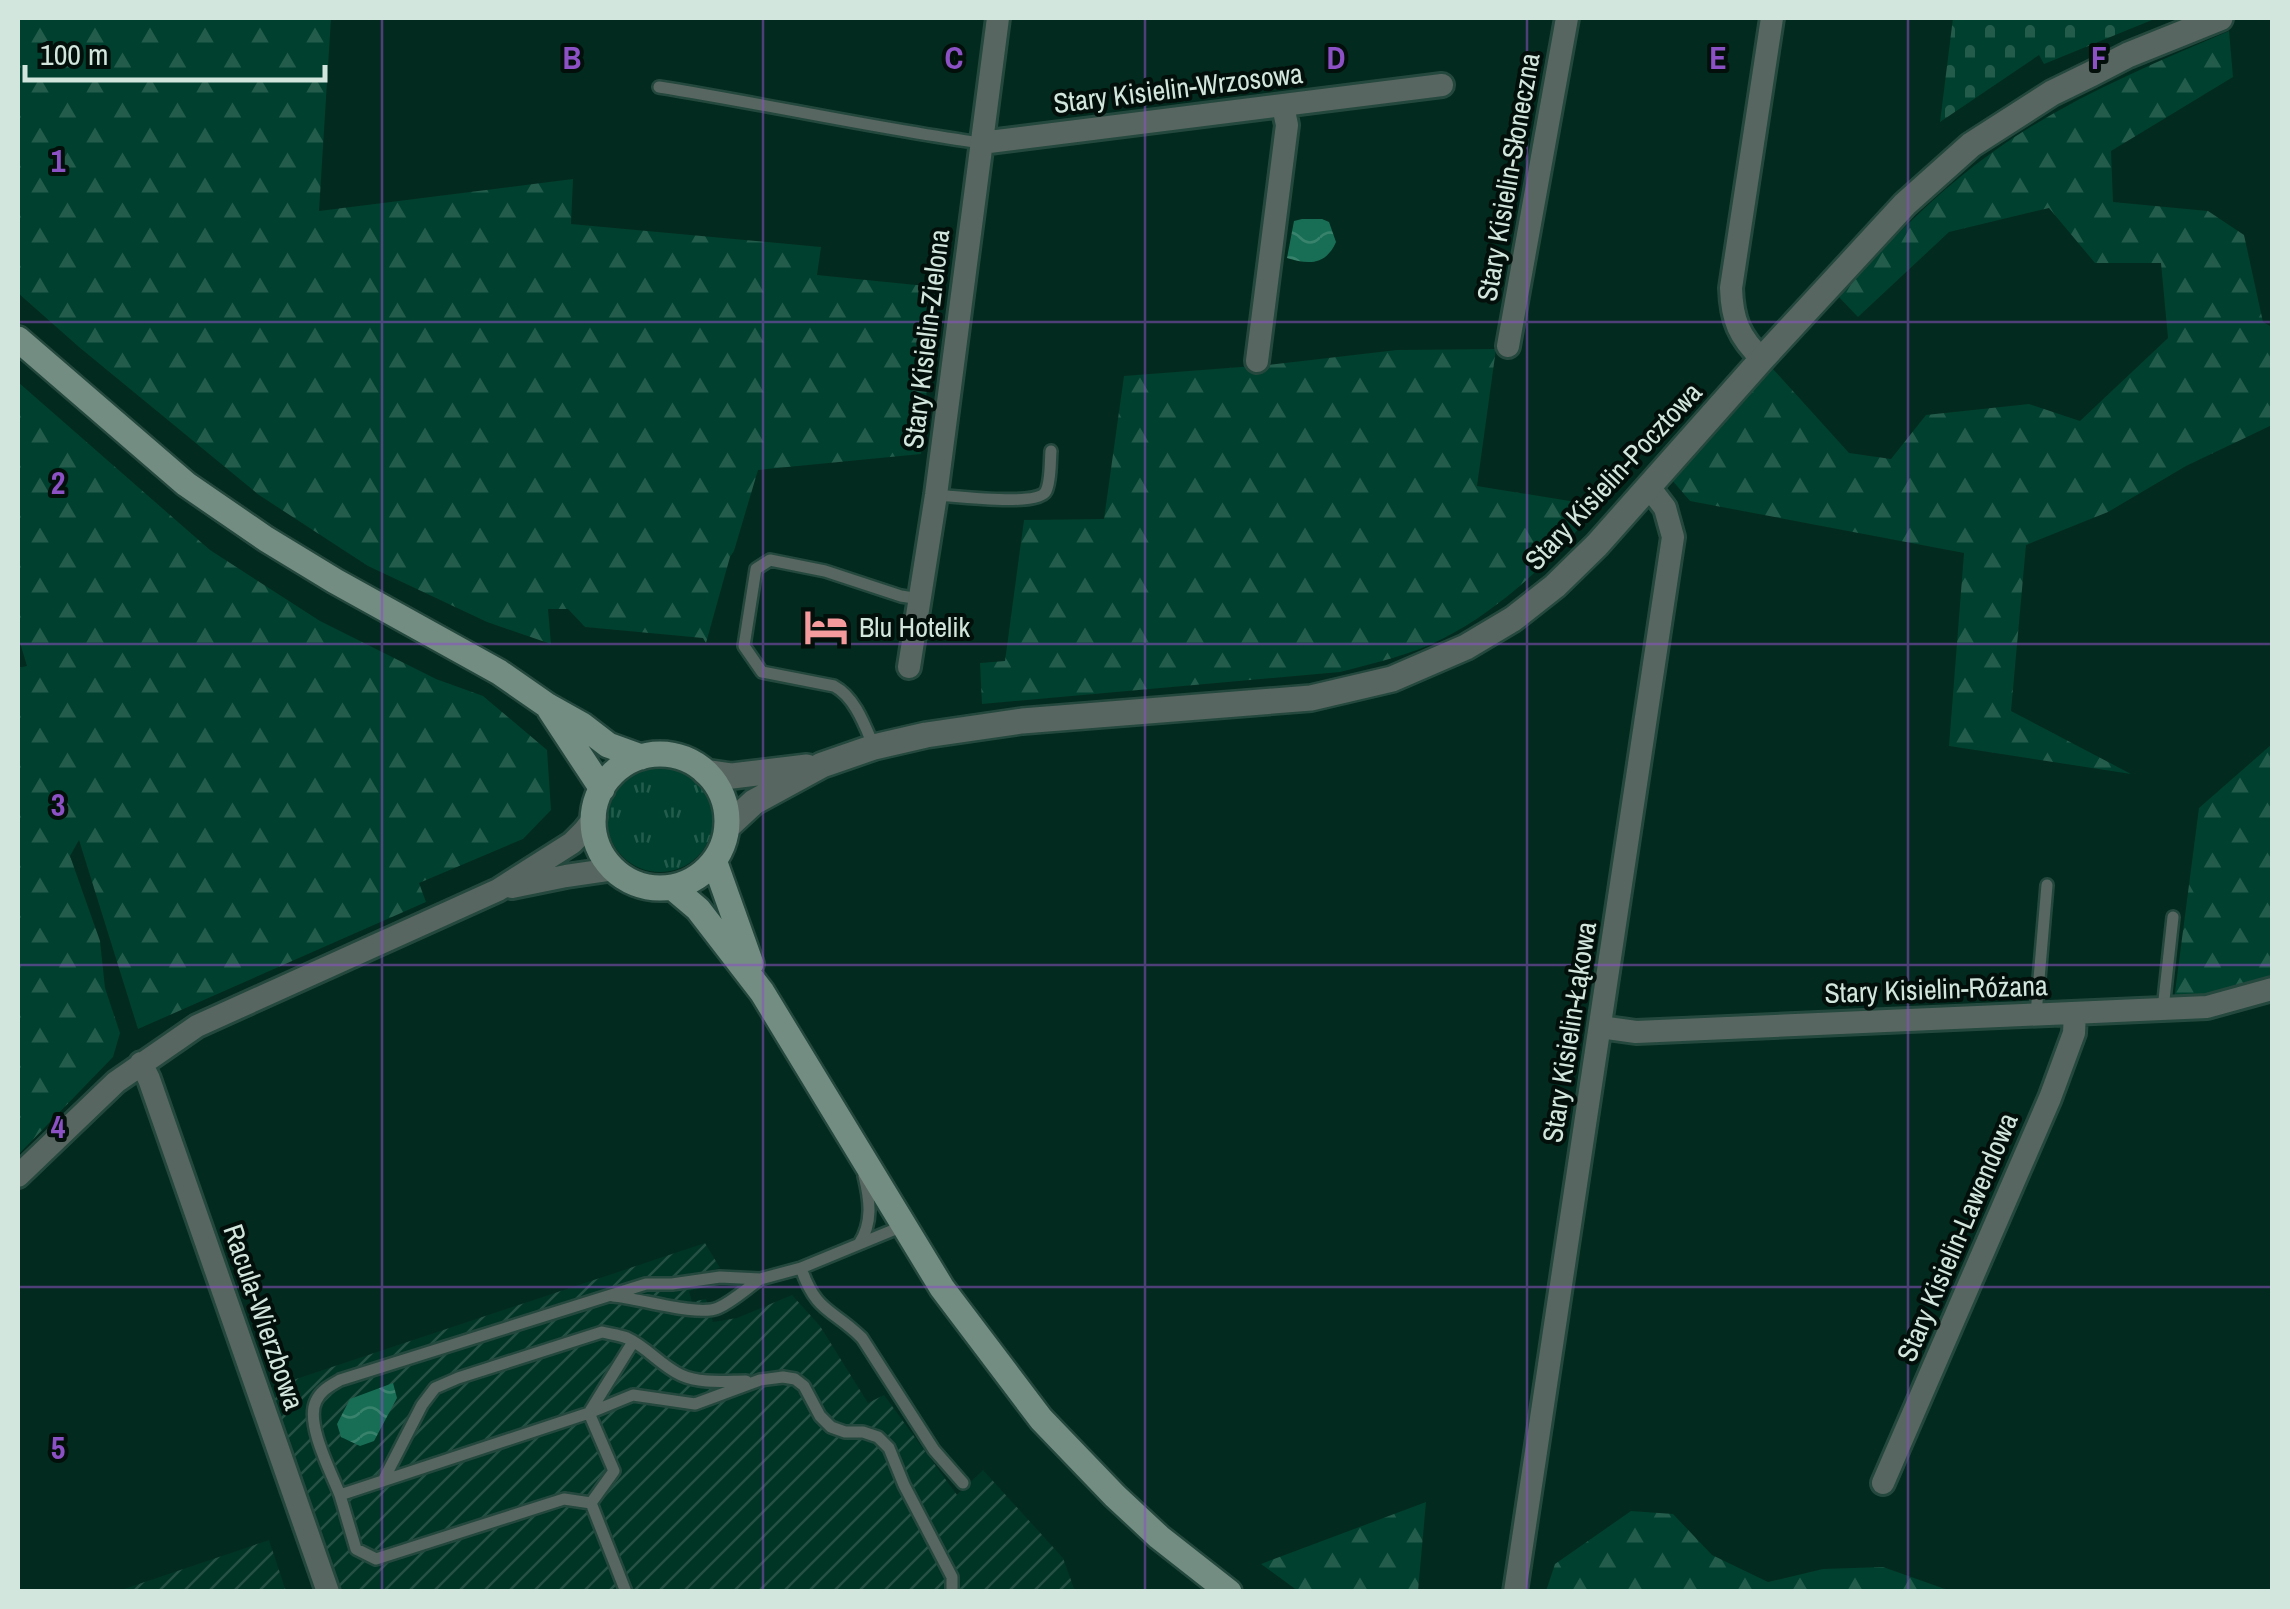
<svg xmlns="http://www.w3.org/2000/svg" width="2290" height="1609" font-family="'Archivo Narrow',sans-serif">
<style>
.industrial{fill:url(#industrial-furrows)}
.grass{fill:url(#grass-tufts)}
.forest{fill:url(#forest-firs)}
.cemetery{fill:url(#cemetery-stones)}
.water{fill:url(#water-waves)}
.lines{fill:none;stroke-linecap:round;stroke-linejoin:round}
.service-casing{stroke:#24483d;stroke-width:16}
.minor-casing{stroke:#24483d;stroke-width:28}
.tertiary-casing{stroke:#24483d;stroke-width:30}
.secondary-casing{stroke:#24483d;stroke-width:30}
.service{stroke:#576660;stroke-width:11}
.minor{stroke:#576660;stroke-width:22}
.tertiary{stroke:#576660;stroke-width:25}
.secondary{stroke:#748d82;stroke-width:25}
.grid{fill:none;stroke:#8c51c5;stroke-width:2.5;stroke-opacity:0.55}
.labels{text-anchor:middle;stroke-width:8;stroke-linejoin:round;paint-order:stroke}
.street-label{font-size:28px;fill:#d2e6dd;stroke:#030f0a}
.poi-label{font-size:28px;fill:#d2e6dd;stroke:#030f0a;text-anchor:start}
.grid-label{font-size:32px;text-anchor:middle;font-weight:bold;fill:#8c51c5;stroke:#030f0a;stroke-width:8;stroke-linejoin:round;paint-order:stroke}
</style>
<defs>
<pattern id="industrial-furrows" width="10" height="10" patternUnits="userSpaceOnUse" patternTransform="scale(2.5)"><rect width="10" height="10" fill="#003425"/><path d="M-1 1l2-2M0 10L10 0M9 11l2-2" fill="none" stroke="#245144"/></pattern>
<pattern id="grass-tufts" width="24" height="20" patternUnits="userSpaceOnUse" patternTransform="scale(2.5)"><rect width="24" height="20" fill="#00402e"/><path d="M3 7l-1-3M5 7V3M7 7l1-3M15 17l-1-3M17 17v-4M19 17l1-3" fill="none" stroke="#245c4c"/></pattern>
<pattern id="forest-firs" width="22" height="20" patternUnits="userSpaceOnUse" patternTransform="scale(2.5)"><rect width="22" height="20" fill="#00402e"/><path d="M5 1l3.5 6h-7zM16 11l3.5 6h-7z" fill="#245c4c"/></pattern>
<pattern id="cemetery-stones" width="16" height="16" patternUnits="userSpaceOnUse" patternTransform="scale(2.5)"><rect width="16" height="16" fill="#00402e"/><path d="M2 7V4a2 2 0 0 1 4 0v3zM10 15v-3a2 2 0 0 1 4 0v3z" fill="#245c4c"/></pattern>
<pattern id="water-waves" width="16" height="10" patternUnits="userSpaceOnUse" patternTransform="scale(2.5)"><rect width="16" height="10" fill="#186e55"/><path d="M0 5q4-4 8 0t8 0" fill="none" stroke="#39836d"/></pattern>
</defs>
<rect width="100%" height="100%" fill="#032a1e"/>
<path class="industrial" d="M 705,1243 L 720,1268 L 700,1273 L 702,1288 L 689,1291 L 692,1302 L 706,1299 L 713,1322 L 737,1318 L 792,1295 L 820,1326 L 868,1403 L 884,1395 L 957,1495 L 983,1470 L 1063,1558 L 1075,1591 L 336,1591 L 323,1554 L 326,1552 L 325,1547 L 320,1546 L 266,1389 Z
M 269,1540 L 286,1591 L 118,1591 Z"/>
<path class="grass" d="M607 819a53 53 0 1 1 106 0a53 53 0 1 1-106 0Z"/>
<path class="forest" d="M 18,18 L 331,18 L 319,211 L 573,179 L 571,224 L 821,247 L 817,275 L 936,287 L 921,454 L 758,470 L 734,551 L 730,557 L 706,643 L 703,638 L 585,627 L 568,609 L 548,609 L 551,644 L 487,622 L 368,566 L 259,495 L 79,347 L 18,293 Z
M 2229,31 L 2233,77 L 2111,151 L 2113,202 L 2208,211 L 2244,235 L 2263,322 L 2272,327 L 2272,425 L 2186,466 L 2108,512 L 2026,545 L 2011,711 L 2131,774 L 1949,746 L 1964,553 L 1690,501 L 1671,479 L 1772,368 L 1849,453 L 1891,459 L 1926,415 L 2029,404 L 2080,421 L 2168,338 L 2161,263 L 2095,263 L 2049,208 L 1949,232 L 1858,317 L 1837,295 C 1886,246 1934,194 1990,154 C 2063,101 2147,66 2229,31 Z
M 1496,349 L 1477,486 L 1582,503 L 1588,519 C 1545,565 1500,609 1444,638 C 1412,655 1374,663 1340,672 L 982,704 L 980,663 L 1005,661 L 1024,520 L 1104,519 L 1124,376 L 1267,365 L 1397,350 Z
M 18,382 L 210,550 L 320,621 L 436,679 L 483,696 L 547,750 L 551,810 L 523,839 L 419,883 L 426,902 L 138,1029 L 79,840 L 70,856 L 100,941 L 105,988 L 120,1033 L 113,1057 L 18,1155 L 18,668 L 27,666 L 18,636 Z
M 2272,744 L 2272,976 L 2203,999 L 2174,1000 L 2199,808 Z
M 1426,1502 L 1418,1591 L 1298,1591 L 1261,1564 Z
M 1631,1511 L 1673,1514 L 1712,1555 L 1768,1582 L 1823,1569 L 1883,1567 L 1945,1589 L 1944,1592 L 1546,1591 L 1555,1564 Z"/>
<path class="cemetery" d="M 1953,18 L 2157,18 L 2044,64 L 2039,55 L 1940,122 Z"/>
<path class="water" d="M 1302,219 L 1322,219 L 1329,222 L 1336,242 C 1326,265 1309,265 1287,258 L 1294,221 Z
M 393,1383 L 397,1398 L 374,1441 L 360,1446 L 341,1437 L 337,1424 L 350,1399 Z"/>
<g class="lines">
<g class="service-casing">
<path id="service" d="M 659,87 C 766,104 873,128 981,143
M 936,495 C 954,496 1039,507 1046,491 C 1051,481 1050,462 1051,451
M 874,747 C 865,726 855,697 834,686 L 762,672 L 744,646 L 756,569 L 770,560 L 825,571 L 901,596 L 920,599
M 2163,1009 L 2173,917
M 2036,1014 L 2047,885
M 903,1226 L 801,1268 L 760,1279 L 720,1277 L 672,1284 L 646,1284 L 340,1380 C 330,1386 321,1390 316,1401 C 305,1423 331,1472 340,1495 L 589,1413 L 633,1395 L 695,1404 L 760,1380 L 783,1377 L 795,1379 L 804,1386 L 820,1416 L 831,1427 L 845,1432 L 863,1432 L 878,1437 L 889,1448 L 904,1485 L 952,1577 L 952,1592
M 859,1244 C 873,1223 870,1200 864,1176
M 801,1268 C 816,1313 833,1309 862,1338 L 934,1450 L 963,1483
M 613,1296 C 638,1298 698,1317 718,1308 C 732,1302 746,1289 759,1280
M 589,1413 L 614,1471 L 591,1503 L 626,1592
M 589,1413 L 633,1342
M 383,1481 L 422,1405 L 435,1388 L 458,1378 L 602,1332 C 610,1334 619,1335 627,1338 C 647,1347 661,1366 681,1375 C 700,1384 726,1381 746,1381
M 340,1495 L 356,1549 L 376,1559 L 564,1499 L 591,1503"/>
</g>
<g class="minor-casing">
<path id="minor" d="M 981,143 L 1442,85
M 1508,346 L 1567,18
M 1762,359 C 1739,337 1732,320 1731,288 L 1772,18
M 1257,361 L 1287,125 L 1283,106
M 909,667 L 936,495 L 998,18
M 512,887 L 566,876 L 614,869
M 1600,1027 L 1636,1032 L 2207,1007 L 2272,989
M 141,1063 L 149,1079 L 328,1592
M 18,1176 L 116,1082 L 197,1026 L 498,890 L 572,843 L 584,831 L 595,817
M 1883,1483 L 2050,1098 L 2074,1033 L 2075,1013
M 1515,1592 L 1673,537 L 1665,508 L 1649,487"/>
</g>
<g class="tertiary-casing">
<path id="tertiary" d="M 705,772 L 732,776 L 807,767
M 727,827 L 754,802 L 822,765 L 874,747 L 926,735 L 1022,721 L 1311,698 L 1392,679 L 1466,647 L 1513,619 L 1555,586 L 1597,545 L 1762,359 L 1905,204 L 1971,145 L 2052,93 L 2091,74 L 2128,55 L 2220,18"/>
</g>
<g class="secondary-casing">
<path id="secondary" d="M 18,339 L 186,484 L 266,539 L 335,581 L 499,672 L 548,706 L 582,725 L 608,745 L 641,757
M 550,710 L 602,789
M593 821a67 67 0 1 1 134 0a67 67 0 1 1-134 0Z
M 715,863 L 751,964
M 672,887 L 698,909 L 762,992 L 942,1288 L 1041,1419 L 1115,1496 L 1159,1537 L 1229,1592"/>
</g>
<use href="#service" class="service"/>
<use href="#minor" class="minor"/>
<use href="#tertiary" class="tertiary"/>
<use href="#secondary" class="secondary"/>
</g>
<path class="grid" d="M 382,18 L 382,1592M 763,18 L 763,1592M 1145,18 L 1145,1592M 1527,18 L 1527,1592M 1908,18 L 1908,1592M 18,322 L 2272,322M 18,644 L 2272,644M 18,965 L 2272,965M 18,1287 L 2272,1287"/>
<defs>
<g id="hotel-bare" transform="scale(3.45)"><path d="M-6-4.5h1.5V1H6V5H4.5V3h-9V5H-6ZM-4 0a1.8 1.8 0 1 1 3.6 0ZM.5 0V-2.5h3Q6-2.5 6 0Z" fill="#f59b9d" stroke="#030f0a" stroke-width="2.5" paint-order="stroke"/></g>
</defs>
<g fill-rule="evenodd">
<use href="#hotel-bare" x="826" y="627"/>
</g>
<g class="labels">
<g class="street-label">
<text transform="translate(1178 88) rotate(-7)" y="10">Stary Kisielin-Wrzosowa</text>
<text transform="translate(1508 177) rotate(-80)" y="10">Stary Kisielin-Słoneczna</text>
<text transform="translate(926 339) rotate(-83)" y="10">Stary Kisielin-Zielona</text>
<text transform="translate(1613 476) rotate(-47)" y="10">Stary Kisielin-Pocztowa</text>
<text transform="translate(1936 989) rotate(-2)" y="10">Stary Kisielin-Różana</text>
<text transform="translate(1569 1032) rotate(-81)" y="10">Stary Kisielin-Łąkowa</text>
<text transform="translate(1957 1237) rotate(-67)" y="10">Stary Kisielin-Lawendowa</text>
<text transform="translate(264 1317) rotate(71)" y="10">Racula-Wierzbowa</text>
</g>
<g class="poi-label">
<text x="859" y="637">Blu Hotelik</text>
</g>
</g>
<g class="grid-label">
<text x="572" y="69">B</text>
<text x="954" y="69">C</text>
<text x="1336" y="69">D</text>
<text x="1718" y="69">E</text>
<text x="2099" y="69">F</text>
<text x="58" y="172">1</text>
<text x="58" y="494">2</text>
<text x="58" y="816">3</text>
<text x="58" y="1138">4</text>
<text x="58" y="1459">5</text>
</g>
<rect width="2290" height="1609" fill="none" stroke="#d2e6dd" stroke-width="40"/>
<path d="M25 65v15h300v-15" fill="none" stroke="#d2e6dd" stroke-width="5"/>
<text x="40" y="65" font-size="30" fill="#d2e6dd" stroke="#030f0a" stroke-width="8" paint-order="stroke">100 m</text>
</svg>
